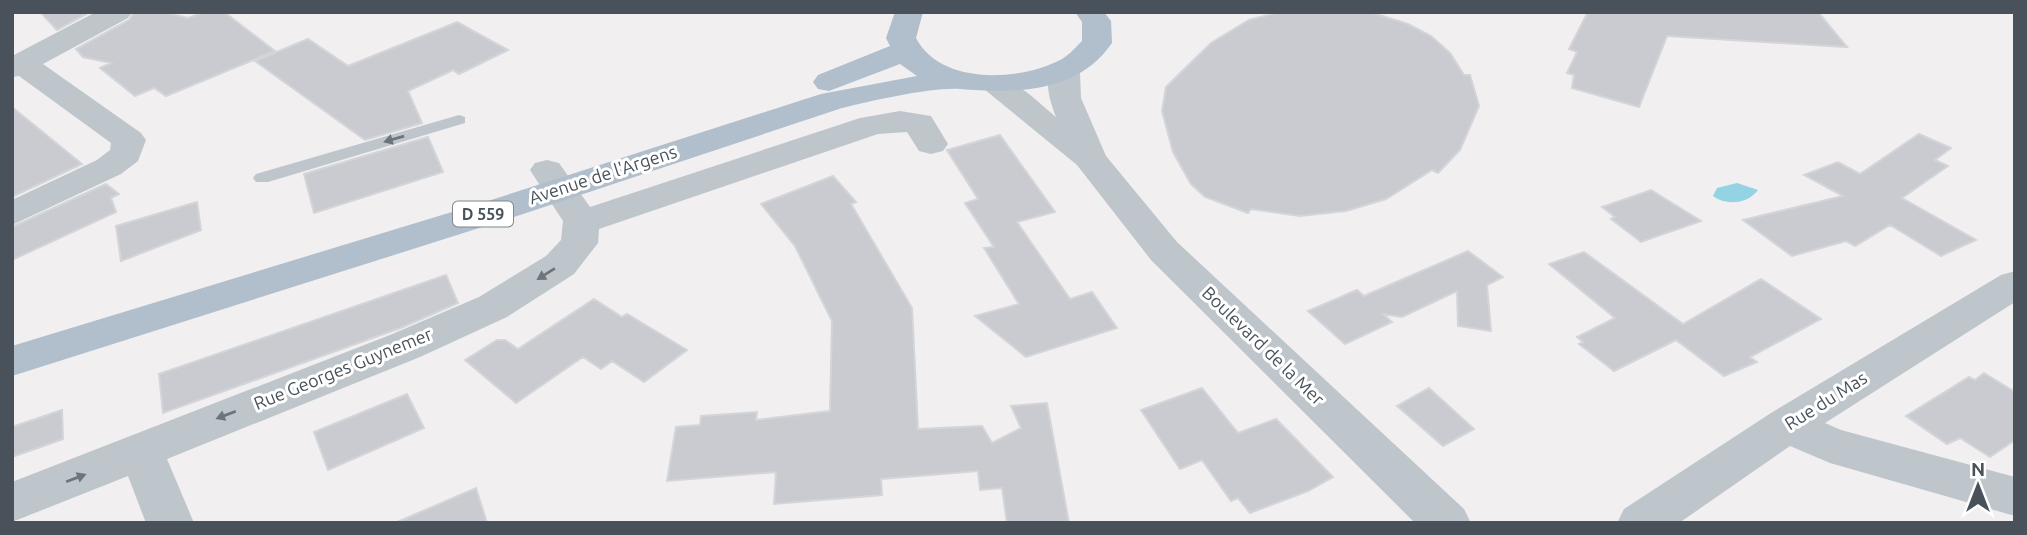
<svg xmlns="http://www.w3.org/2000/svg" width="2027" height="535" font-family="Ubuntu,sans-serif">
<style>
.water{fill:#93d3e3}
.building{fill:#c9cbd1;stroke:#d3d5d9;stroke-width:2}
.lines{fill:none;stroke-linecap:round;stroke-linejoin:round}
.service{fill:#bec6cc;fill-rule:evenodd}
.minor{fill:#bec6cc;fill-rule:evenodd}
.tertiary{fill:#bec6cc;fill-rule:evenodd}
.primary{fill:#b1becb;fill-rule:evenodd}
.oneway{fill:#6c757c}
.labels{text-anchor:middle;stroke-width:6;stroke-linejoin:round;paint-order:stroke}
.shield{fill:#fff;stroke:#80868c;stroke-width:2}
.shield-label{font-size:16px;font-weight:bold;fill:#49525a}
.street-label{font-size:18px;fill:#49525a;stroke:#fff}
</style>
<rect width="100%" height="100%" fill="#f1efef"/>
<path class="water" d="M 1737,183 L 1758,190 C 1748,204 1726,206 1713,196 L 1717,188 Z"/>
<path class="building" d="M 40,12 L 90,12 L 57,30 Z
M 134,12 L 163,12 L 188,18 L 204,12 L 224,12 L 275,51 L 166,96 L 154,88 L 135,96 L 100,68 L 111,63 L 83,57 L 76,49 L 129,20 Z
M 1280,12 L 1370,12 L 1408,24 L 1431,36 L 1450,53 L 1464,75 L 1470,75 L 1479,106 L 1460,150 L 1438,173 L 1432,170 L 1386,199 L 1346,211 L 1300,216 L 1251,209 L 1248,213 L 1205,197 L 1191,184 L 1173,152 L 1162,111 L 1166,87 L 1211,43 L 1249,20 Z
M 1588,12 L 1818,12 L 1847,47 L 1667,36 L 1639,107 L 1572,88 L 1574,75 L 1567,73 L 1577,52 L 1569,49 Z
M 457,22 L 508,50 L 459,74 L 453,70 L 408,91 L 422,123 L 365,140 L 255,61 L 308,39 L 348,66 Z
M 12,107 L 82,164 L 12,197 Z
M 1919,134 L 1951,148 L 1935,160 L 1948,166 L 1902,198 L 1976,240 L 1941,256 L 1890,225 L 1855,246 L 1846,241 L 1792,256 L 1743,220 L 1843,196 L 1804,175 L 1838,162 L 1860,174 Z
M 1000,135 L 1055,212 L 1017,222 L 1070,299 L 1092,292 L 1117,328 L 1026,357 L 975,316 L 1019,304 L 984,248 L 994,247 L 965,203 L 978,199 L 947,150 Z
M 428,137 L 443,172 L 314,213 L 304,174 Z
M 833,176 L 856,202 L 851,204 L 912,308 L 918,429 L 982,426 L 992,443 L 1021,428 L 1011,406 L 1047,403 L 1069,523 L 1007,523 L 1002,488 L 980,490 L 978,471 L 881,479 L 882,495 L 774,504 L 776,472 L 667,481 L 676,427 L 700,425 L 701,416 L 757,412 L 756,420 L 830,411 L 832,321 L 795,246 L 761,204 Z
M 106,184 L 119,194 L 111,198 L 116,212 L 12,260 L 12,227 Z
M 1651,190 L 1701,221 L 1641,242 L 1611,219 L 1615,217 L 1602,207 Z
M 197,202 L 201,230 L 121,261 L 116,226 Z
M 1468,251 L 1503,277 L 1487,285 L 1491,331 L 1458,326 L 1457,291 L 1402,317 L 1383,314 L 1392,322 L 1345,344 L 1308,311 L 1357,290 L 1364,296 Z
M 1584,252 L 1683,324 L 1761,279 L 1821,319 L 1750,357 L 1757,362 L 1724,376 L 1676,340 L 1614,371 L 1579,344 L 1583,342 L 1577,337 L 1615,318 L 1549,264 Z
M 446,275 L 458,303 L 403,327 L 163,413 L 159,374 Z
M 594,299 L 622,317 L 627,314 L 687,350 L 644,382 L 612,361 L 601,369 L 583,357 L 516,403 L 465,360 L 497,340 L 505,340 L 518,349 Z
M 1984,373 L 2015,392 L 2015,440 L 1990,457 L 1960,438 L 1947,444 L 1906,416 L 1969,377 L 1975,380 Z
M 1202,388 L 1238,433 L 1276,419 L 1333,477 L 1308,491 L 1250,513 L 1238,498 L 1231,501 L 1202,460 L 1180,469 L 1141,410 Z
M 1429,388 L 1474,429 L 1443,446 L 1397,406 Z
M 407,394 L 424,428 L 328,470 L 314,432 Z
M 62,410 L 63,439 L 12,457 L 12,427 Z
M 476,488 L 487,523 L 395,523 Z"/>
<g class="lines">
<path class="service" d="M 459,115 L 465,117 L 465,123 L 268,182 L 256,182 L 253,178 L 256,174 Z"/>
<path class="minor" d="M 96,12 L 132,12 L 128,18 L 43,64 L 141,133 L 146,140 L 138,161 L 121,174 L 12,225 L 12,200 L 97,160 L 110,150 L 111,143 L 19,76 L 12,77 L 12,56 Z
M 900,111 L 931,116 L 948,144 L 943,151 L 931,154 L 919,151 L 907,132 L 878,134 L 599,229 L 598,243 L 574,274 L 507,317 L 420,357 L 167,459 L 194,523 L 146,523 L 128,476 L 12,522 L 12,482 L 390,335 L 479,297 L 546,256 L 561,240 L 563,221 L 530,170 L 535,163 L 547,160 L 559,163 L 590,207 L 860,118 Z
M 2015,271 L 2015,302 L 1825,423 L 1841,430 L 2015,477 L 2015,516 L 1830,463 L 1790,446 L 1679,523 L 1617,523 L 1624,509 L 1771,413 L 2001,275 Z"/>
<path class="tertiary" d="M 1064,64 L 1075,66 L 1080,73 L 1081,98 L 1106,156 L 1177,242 L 1464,509 L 1471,523 L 1415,523 L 1151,260 L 1077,165 L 979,85 L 984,78 C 1011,72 1036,101 1056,117 C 1050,101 1043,81 1053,66 Z"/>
<path class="primary" d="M 895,12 L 923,12 L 916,38 C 940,85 1020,82 1062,59 C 1069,55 1076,47 1082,41 L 1082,22 L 1075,12 L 1104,12 L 1111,21 L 1112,43 C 1077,94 1015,93 960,89 C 931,87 871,101 842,108 L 514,217 L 12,376 L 12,346 L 488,201 L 821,94 L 917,76 L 900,64 L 829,91 L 818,89 L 813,82 L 818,75 L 890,46 L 886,38 Z"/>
</g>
<defs><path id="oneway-solid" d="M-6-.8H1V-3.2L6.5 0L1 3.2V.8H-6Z" transform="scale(1.75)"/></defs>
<g class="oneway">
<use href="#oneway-solid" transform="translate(394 139) rotate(164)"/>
<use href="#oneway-solid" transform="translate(546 274) rotate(148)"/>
<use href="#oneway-solid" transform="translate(226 415) rotate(159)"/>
<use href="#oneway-solid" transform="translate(76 478) rotate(-21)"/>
</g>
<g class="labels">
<rect class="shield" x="453" y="201.5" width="60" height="25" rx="5"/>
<g class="shield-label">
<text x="483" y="220">D 559</text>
</g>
<g class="street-label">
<text transform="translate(603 175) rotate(-18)" y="6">Avenue de l'Argens</text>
<text transform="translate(1263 346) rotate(44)" y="6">Boulevard de la Mer</text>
<text transform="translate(343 369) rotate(-22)" y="6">Rue Georges Guynemer</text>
<text transform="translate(1826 401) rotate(-32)" y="6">Rue du Mas</text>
</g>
</g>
<rect width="2027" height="535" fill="none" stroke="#49525a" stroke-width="28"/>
<g transform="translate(1978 486)" stroke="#ffffff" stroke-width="5" paint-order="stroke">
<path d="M0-5L12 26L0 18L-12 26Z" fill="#49525a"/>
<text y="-10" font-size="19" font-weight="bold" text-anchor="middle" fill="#49525a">N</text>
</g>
</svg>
